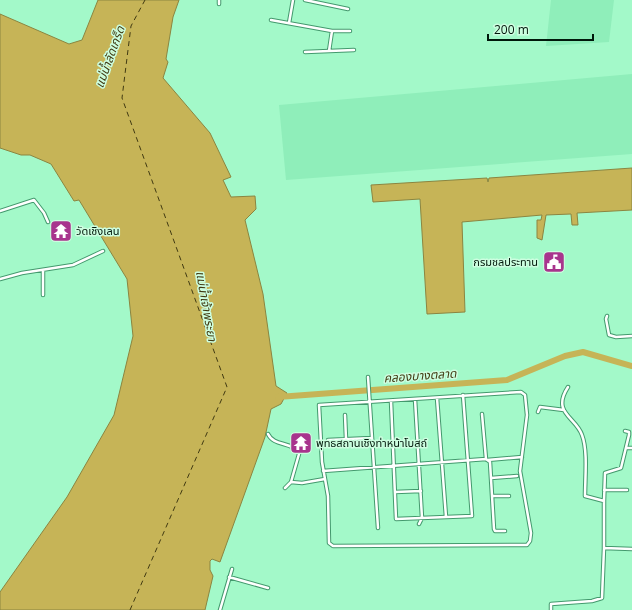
<svg xmlns="http://www.w3.org/2000/svg" width="632" height="610" font-family="'Open Sans','Noto Sans Thai',sans-serif">
<style>
.built{fill:#8feeba}
.water{fill:#c6b457;stroke:#8b8540}
.lines{fill:none;stroke-linecap:round;stroke-linejoin:round}
.river{stroke:#c6b457;stroke-width:6}
.ferry{stroke:#413a12;stroke-width:1;stroke-dasharray:5 4;stroke-linecap:butt}
.minor-casing{stroke:#43996d;stroke-width:4.5}
.minor{stroke:#fff;stroke-width:2.5}
.labels{text-anchor:middle;stroke-width:3;stroke-linejoin:round;paint-order:stroke}
.poi-label{font-size:11px;fill:#00180b;stroke:#cdfee0;text-anchor:start}
.water-label{font-size:12px;font-style:italic;fill:#413a12;stroke:#cdfee0}
</style>
<rect width="100%" height="100%" fill="#a3f9c9"/>
<path class="built" d="M 551,0 L 614,0 L 609,42 L 546,46 Z
M 632,74 L 632,154 L 286,180 L 279,105 Z"/>
<path class="water" d="M 98,0 L 179,0 L 173,17 L 166,59 L 168,62 L 163,78 L 210,133 L 231,177 L 223,180 L 231,197 L 255,196 L 256,209 L 245,220 L 263,294 L 276,386 L 287,393 L 281,404 L 271,409 L 265,437 L 220,562 L 212,559 L 210,561 L 210,570 L 213,576 L 205,610 L 0,610 L 0,592 L 67,497 L 114,415 L 133,336 L 127,279 L 79,200 L 74,201 L 51,164 L 30,155 L 21,155 L 0,148 L 0,14 L 69,44 L 82,40 Z
M 632,168 L 632,210 L 577,213 L 578,225 L 572,225 L 571,214 L 546,215 L 542,240 L 537,238 L 537,220 L 541,220 L 542,215 L 462,222 L 465,312 L 427,314 L 420,199 L 373,202 L 371,185 L 487,178 L 488,182 L 489,178 Z"/>
<g class="lines">
<path class="river" d="M 278,397 L 507,380 L 565,356 L 583,352 L 632,366"/>
<path class="ferry" d="M 130,610 L 227,387 L 122,98 L 131,26 L 145,0"/>
<g class="minor-casing">
<path id="minor" d="M 305,0 L 348,9
M 219,4 L 219,0
M 271,20 L 332,31 L 350,31
M 289,23 L 293,0
M 329,51 L 332,31
M 305,52 L 354,50
M 0,211 L 34,200 L 44,213 L 48,222
M 43,270 L 43,295
M 0,279 L 22,273 L 73,265 L 103,251
M 607,316 L 606,319 L 609,335 L 616,337 L 632,336
M 368,377 L 378,528
M 568,387 C 551,413 576,417 582,435 C 588,451 585,478 585,496 L 604,501 L 604,548 L 632,549
M 521,392 L 525,395 L 527,415 L 520,471 L 531,533 L 530,541 L 527,545 L 333,546 L 329,543 L 328,496 L 322,462 L 319,405 Z
M 437,398 L 446,517
M 415,399 L 422,518 L 419,524
M 391,401 L 396,519 L 472,516 L 463,395
M 538,412 L 540,407 L 564,410
M 482,414 L 486,459 L 490,462 L 494,529 L 495,531 L 505,531
M 345,415 L 346,439
M 268,434 C 274,447 293,441 299,454 L 291,482 L 285,488
M 328,440 L 372,438
M 627,448 L 632,448
M 487,460 L 522,457
M 323,471 L 486,459
M 491,478 L 517,476
M 291,482 L 302,483 L 325,479
M 604,490 L 627,490
M 395,492 L 421,491
M 492,496 L 509,496
M 604,501 L 605,473 L 621,468 L 629,435 L 629,432 L 625,431
M 229,577 L 268,588
M 220,610 L 232,569
M 551,610 L 551,604 L 592,601 L 602,598 L 604,548"/>
</g>
<use href="#minor" class="minor"/>
</g>
<defs>
<g id="temple-square" transform="scale(1.15)"><rect x="-9" y="-9" width="18" height="18" rx="4" fill="#a8348d" stroke="#cdfee0"/><path d="M0-6L5-2H3V0L6.5 2.5H4V6H1.5V3h-3V6H-4V2.5H-6.5L-3 0V-2H-5Z" fill="#fff"/></g>
<g id="civic-square" transform="scale(1.15)"><rect x="-9" y="-9" width="18" height="18" rx="4" fill="#a8348d" stroke="#cdfee0"/><path d="M-.6-6.5H3V-4.5H.6V-3L4-1V1h2V6H-6V1h2V-1L-.6-3ZM-1.2 2.5V6h2.4V2.5Z" fill="#fff"/></g>
</defs>
<g fill-rule="evenodd">
<use href="#temple-square" x="61" y="231"/>
<use href="#civic-square" x="554" y="262"/>
<use href="#temple-square" x="301" y="443"/>
</g>
<g class="labels">
<g class="poi-label">
<text x="76" y="235">วัดเชิงเลน</text>
<text x="538" y="266" text-anchor="end">กรมชลประทาน</text>
<text x="316" y="447">พุทธสถานเชิงท่าหน้าโบสถ์</text>
</g>
<g class="water-label">
<text transform="translate(110 57) rotate(-70)" y="4">แม่น้ำลัดเกร็ด</text>
<text transform="translate(206 306) rotate(80)" y="4">แม่น้ำเจ้าพระยา</text>
<text transform="translate(420 376) rotate(-4)" y="4">คลองบางตลาด</text>
</g>
</g>
<path d="M488 34v6h105v-6" fill="none" stroke="#00180b" stroke-width="2"/>
<text x="494" y="34" font-size="12" fill="#00180b" stroke="#cdfee0" stroke-width="3" paint-order="stroke">200 m</text>
</svg>
